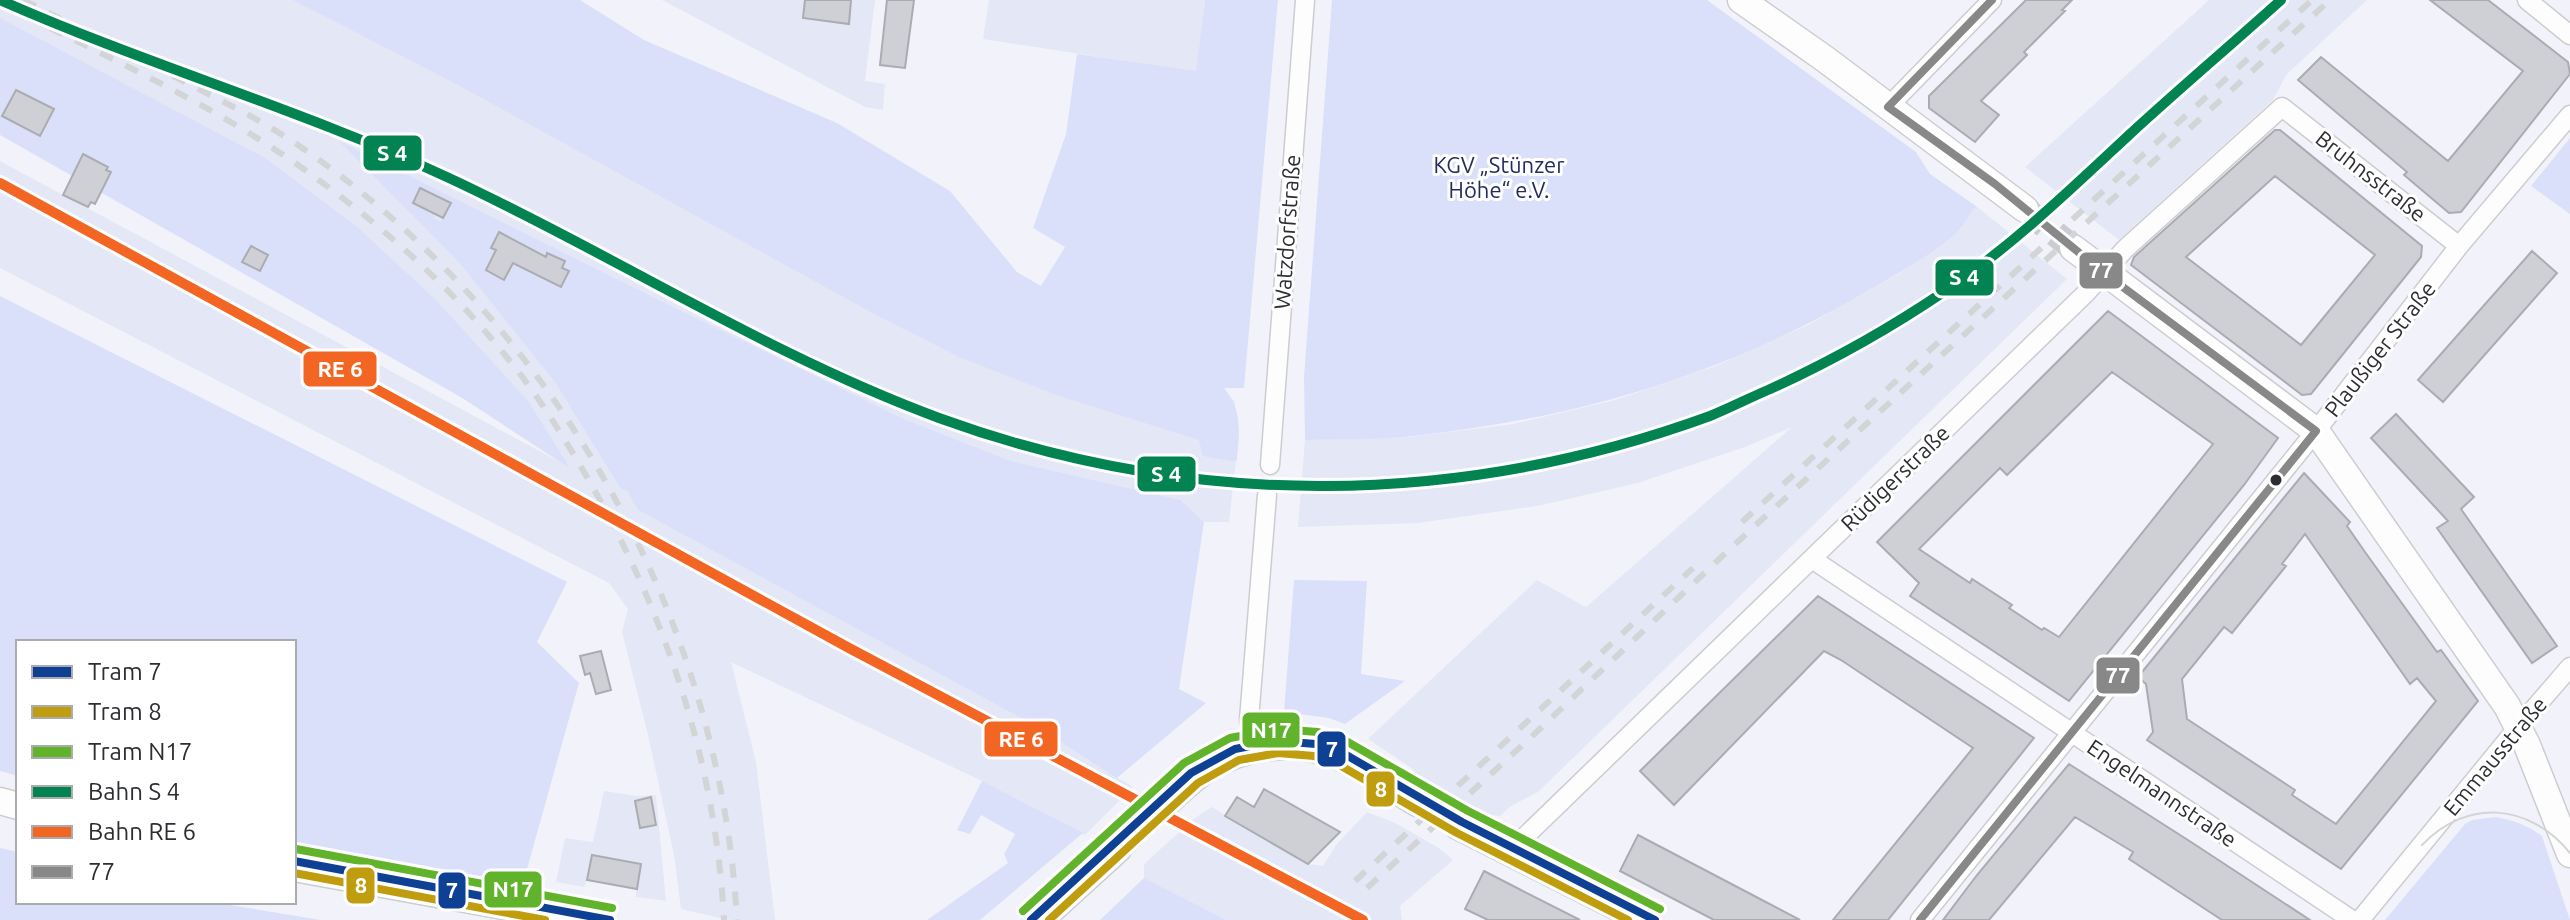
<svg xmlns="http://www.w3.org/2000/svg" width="2570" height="920" font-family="Ubuntu,sans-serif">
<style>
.built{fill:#e4e7f5}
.green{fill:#dae0f9;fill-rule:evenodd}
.building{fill:#cfd0d5;stroke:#abacb1;stroke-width:2;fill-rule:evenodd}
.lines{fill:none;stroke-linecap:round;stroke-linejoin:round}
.street-tunnel{stroke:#caccd2;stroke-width:18;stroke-dasharray:18 9;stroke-linecap:butt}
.secondary-tunnel{stroke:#caccd2;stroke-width:26;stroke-dasharray:26 13;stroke-linecap:butt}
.street-casing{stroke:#ccccd1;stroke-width:21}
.secondary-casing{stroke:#ccccd1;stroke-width:29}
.street{stroke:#fdfdfe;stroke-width:18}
.secondary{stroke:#fdfdfe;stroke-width:26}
.tram{stroke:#d3d4d6;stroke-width:2}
.rail{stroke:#d3d4d6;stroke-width:6;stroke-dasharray:14 14;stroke-linecap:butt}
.bus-1-casing{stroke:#fff;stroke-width:14}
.bus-1{stroke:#888;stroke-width:8}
.rail-1-casing{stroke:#fff;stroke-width:16}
.rail-2-casing{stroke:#fff;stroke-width:16}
.rail-1{stroke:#028351;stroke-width:10}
.rail-2{stroke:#f26522;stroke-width:10}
.tram-1-casing{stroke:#fff;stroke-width:14}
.tram-2-casing{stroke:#fff;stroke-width:14}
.tram-3-casing{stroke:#fff;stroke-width:14}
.tram-1{stroke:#0e4094;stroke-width:8}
.tram-2{stroke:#c09d0f;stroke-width:8}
.tram-3{stroke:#62b32c;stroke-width:8}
.bus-dot{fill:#2c2e32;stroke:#fff;stroke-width:3}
.labels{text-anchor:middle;stroke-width:6;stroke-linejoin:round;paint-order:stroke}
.park-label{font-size:22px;fill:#242b5e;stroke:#fff}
.street-label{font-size:22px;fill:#2c2e32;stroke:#fff}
.line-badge{stroke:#fff;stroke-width:3}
.badge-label{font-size:22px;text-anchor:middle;font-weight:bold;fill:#fff}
</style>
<rect width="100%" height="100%" fill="#f2f3fa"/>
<path class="built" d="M 0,0 L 348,0 L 1234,400 L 1239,435 L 1229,522 L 1204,522 L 1181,500 L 1011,461 L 904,419 L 677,310 L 630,491 L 638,510 L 1039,728 L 1133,787 L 1085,835 L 982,781 L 731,662 L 756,762 L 775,920 L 728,920 L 681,909 L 674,855 L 648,735 L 622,632 L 628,609 L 609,583 L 0,268 L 0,161 L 558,461 L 464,399 L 0,44 Z
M 662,0 L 875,0 L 865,81 L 885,84 L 883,110 L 865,107 Z
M 989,0 L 1205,0 L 1196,72 L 983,39 Z
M 2209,0 L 2367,0 L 2286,75 L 2273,100 L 2119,240 L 2025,167 Z
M 1976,206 L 2067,279 L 1538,792 L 1511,806 L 1500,816 L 1477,813 L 1429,787 L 1410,767 L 1368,739 L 1537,580 L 1586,607 L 1792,427 L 1745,447 L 1638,483 L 1537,506 L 1418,523 L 1298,527 L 1305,440 L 1410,437 L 1513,424 L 1615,400 L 1713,367 L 1808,325 L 1898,274 L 1956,233 Z
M 604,791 L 636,796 L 656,795 L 666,901 L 636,897 L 636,889 L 587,880 L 584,887 L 556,882 L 565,838 L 593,842 Z
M 1212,807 L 1308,864 L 1323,866 L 1336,845 L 1367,812 L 1395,823 L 1439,848 L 1453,860 L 1400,906 L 1402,920 L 1227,920 L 1144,878 L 1144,864 L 1195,818 Z"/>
<path class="green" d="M 293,0 L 580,0 L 644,40 L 837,123 L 950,191 L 1017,272 L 1041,286 L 1065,247 L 1033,228 L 1066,134 L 1077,54 L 1196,71 L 1205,0 L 1278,0 L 1244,388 L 1224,388 C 1243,410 1239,432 1237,460 L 1232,461 L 1203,456 L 1199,440 L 1056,395 L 959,357 L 878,316 L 460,86 Z
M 1332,0 L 1707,0 L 1916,152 L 1930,174 L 1976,206 C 1969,215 1963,227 1954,235 C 1923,261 1886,280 1852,300 C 1714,378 1570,419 1414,436 C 1378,440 1341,439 1305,440 L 1304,377 Z
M 0,18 L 265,158 L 356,226 L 436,300 L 528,401 L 570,468 L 464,399 L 0,135 Z
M 2570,138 L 2570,214 L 2531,186 Z
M 339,141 L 677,309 L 904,419 L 1011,461 L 1181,500 L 1204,522 L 1179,689 L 1206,703 L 1117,778 L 1039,728 L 638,510 L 627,490 L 621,489 L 555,382 L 459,262 ZM 413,203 L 450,203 L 441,222 L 433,218 L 434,214 ZM 491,248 L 532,250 L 525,265 ZM 548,253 L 565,261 L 562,269 L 537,275 Z
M 0,296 L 567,582 L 537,642 L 579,683 L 522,887 L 294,843 L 294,642 L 18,642 L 18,776 L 0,771 Z
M 1294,580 L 1367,581 L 1361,674 L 1405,681 L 1345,724 L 1329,718 L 1284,712 Z
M 982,781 L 1083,833 L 980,920 L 927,920 L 1008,863 L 1004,854 L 1015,834 L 981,815 L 970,834 L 957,830 Z
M 2496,817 C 2513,820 2527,825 2542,836 L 2570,920 L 2385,920 L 2465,824 L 2472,820 Z
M 0,848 L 18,852 L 18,902 L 211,902 L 321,920 L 0,920 Z
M 1144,878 L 1227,920 L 1100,920 Z"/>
<path class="building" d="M 805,0 L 851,0 L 849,24 L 803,18 Z
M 887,0 L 914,0 L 905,68 L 880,65 Z
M 2026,0 L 2072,0 L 2062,10 L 2065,11 L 2024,52 L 2027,55 L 1981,101 L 1999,115 L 1975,142 L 1929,108 L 1929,96 Z
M 2430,0 L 2488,0 L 2568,62 L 2570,74 L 2461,212 L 2449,213 L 2404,175 L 2407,172 L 2298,80 L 2321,57 L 2448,161 L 2523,71 Z
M 16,90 L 54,109 L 40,136 L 2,116 Z
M 2275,130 L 2280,130 L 2422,246 L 2421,257 L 2311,394 L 2302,395 L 2131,265 L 2134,257 ZM 2275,176 L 2375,255 L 2301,345 L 2186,257 Z
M 83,154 L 108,167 L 106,170 L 111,172 L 95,204 L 91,202 L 88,207 L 63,195 Z
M 420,188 L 451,203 L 443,218 L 413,203 Z
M 499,232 L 546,257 L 547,253 L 565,261 L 562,268 L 569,271 L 561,287 L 513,263 L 504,280 L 486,270 L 496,250 L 491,248 Z
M 251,246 L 268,255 L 260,271 L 242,262 Z
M 2532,251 L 2557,273 L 2443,402 L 2418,380 Z
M 2108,311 L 2278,438 L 2244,485 L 2069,701 L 1910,596 L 1919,583 L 1877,542 ZM 2112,372 L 2213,444 L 2059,637 L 2044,628 L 2042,630 L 2009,608 L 2012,605 L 1972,579 L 1970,583 L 1919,549 L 2000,468 L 2007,475 Z
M 2396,414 L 2474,497 L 2461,509 L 2557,646 L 2532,663 L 2437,528 L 2448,521 L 2371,438 Z
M 2304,473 L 2350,522 L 2347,526 L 2365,552 L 2437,652 L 2441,650 L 2478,701 L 2341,869 L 2147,740 L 2153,732 L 2146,684 L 2138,677 ZM 2305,534 L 2410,684 L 2417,678 L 2436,701 L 2336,824 L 2292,795 L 2295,790 L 2187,719 L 2182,679 L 2224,627 L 2232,633 L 2286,566 L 2282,564 Z
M 1818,596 L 2034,738 L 1888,920 L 1833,920 L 1973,748 L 1841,660 L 1824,651 L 1674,805 L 1640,771 Z
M 601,651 L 611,690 L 596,694 L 590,673 L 585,675 L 580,656 Z
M 2069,764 L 2191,842 L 2310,920 L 2222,920 L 2129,859 L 2133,852 L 2075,817 L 1989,920 L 1943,920 L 1977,875 Z
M 1264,789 L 1340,832 L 1308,864 L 1225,816 L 1237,797 L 1254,807 Z
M 651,797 L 656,825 L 640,828 L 635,801 Z
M 1638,835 L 1762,900 L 1800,920 L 1714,920 L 1620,871 Z
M 592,855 L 641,864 L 637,889 L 587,880 Z
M 1484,871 L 1519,889 L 1580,920 L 1488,920 L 1465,909 Z"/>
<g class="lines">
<path class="street-tunnel" d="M 1267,495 L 1270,465"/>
<path class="secondary-tunnel" d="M 2025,209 L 2073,248
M 1417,803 L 1458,826
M 1118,849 L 1164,805"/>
<g class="street-casing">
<path id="street" d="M 2527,0 L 2570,35
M 1888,107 L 1992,0
M 1270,465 L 1305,0
M 1812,559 L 2352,920
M 1257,749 L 1249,720 L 1267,495
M 1509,852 L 2086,293 L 2125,249 L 2282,107 L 2459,246
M 1920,920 L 2316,431 L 2459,246 L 2570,115
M 2360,920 L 2519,726 L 2570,667"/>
</g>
<g class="secondary-casing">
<path id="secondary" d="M 1741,0 L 1825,59 L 2025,209
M 2073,248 L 2316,431 L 2507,706 L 2527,745 L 2570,854
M 0,801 L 18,806
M 1164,805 C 1179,792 1194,776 1212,766 C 1249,744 1297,740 1337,756 C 1365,768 1391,787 1417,803
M 1458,826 L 1643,920
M 294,868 L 581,920
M 1040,920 L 1118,849"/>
</g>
<use href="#street" class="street"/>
<use href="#secondary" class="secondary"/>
<path class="tram" d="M 2422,845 C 2467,798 2529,803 2570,853"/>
<path class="rail" d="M 23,0 C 77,27 130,54 183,81 C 220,100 257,118 292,141 C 548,313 720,611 737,920
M 0,3 C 108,58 223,108 320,181 C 388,231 452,289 505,355 C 539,396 565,439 591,484 C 667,618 716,765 724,920
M 1742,522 L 2312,0
M 1355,881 L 1693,568
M 1367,888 L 1529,739 L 1733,546 L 2330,0"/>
<g class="bus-1-casing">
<path id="bus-1" d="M 1888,107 L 1995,184 L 2104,273 L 2316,431
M 1888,107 L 1992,0
M 1920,920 L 2316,431"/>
</g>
<use href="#bus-1" class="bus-1"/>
<g class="rail-1-casing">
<path id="rail-1" d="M 0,0 C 147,65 303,110 449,178 C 613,254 768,355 939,418 C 1192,510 1458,508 1710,416 C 1730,408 1749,398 1768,390 C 1830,362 1889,329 1945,291 C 2012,246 2070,190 2129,135 C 2179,89 2231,45 2281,0"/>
</g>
<g class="rail-2-casing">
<path id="rail-2" d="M 0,183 L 849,648 L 1363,920"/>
</g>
<use href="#rail-1" class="rail-1"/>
<use href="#rail-2" class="rail-2"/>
<g class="tram-1-casing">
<path id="tram-1" d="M 294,861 L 610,920
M 1031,920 L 1191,773 L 1235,749 L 1277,741 L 1316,744 L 1341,752 L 1462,822 L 1655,920"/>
</g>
<g class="tram-2-casing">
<path id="tram-2" d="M 294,873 L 545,920
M 1049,920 L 1198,783 L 1239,760 L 1278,753 L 1314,756 L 1336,763 L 1457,833 L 1628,920"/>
</g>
<g class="tram-3-casing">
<path id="tram-3" d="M 296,849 L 612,908
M 1023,911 L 1184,763 L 1230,738 L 1277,729 L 1318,732 L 1346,741 L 1468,811 L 1660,909"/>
</g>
<use href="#tram-1" class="tram-1"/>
<use href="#tram-2" class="tram-2"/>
<use href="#tram-3" class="tram-3"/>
</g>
<circle class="bus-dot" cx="2276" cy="480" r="7"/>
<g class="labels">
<g class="park-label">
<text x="1499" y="173">KGV „Stünzer<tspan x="1499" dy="25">Höhe“ e.V.</tspan></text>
</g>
<g class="street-label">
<text transform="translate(2371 176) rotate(38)" y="8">Bruhnsstraße</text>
<text transform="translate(1287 232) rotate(-86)" y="8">Watzdorfstraße</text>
<text transform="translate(2380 349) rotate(-52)" y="8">Plaußiger Straße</text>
<text transform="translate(1895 478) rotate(-44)" y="8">Rüdigerstraße</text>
<text transform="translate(2495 756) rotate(-50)" y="8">Emmausstraße</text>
<text transform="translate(2162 793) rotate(34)" y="8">Engelmannstraße</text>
</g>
</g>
<g class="line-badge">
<rect x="362" y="134" width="61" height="38" rx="8" fill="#028351"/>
<rect x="2078" y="251" width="46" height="39" rx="8" fill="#888"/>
<rect x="1934" y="258" width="61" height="39" rx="8" fill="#028351"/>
<rect x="302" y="350" width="76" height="38" rx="8" fill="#f26522"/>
<rect x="1136" y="455" width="61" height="38" rx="8" fill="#028351"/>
<rect x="2095" y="656" width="46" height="39" rx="8" fill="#888"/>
<rect x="1241" y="711" width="60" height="38" rx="8" fill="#62b32c"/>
<rect x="983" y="720" width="76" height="38" rx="8" fill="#f26522"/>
<rect x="1316" y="730" width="31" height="38" rx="8" fill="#0e4094"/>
<rect x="1365" y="770" width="31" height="38" rx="8" fill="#c09d0f"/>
<rect x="345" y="866" width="31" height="39" rx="8" fill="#c09d0f"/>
<rect x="483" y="870" width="60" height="39" rx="8" fill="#62b32c"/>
<rect x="437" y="871" width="30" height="39" rx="8" fill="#0e4094"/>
</g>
<g class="badge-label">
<text x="392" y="161">S 4</text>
<text x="2101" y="278">77</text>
<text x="1964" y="285">S 4</text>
<text x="340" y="377">RE 6</text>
<text x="1166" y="482">S 4</text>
<text x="2118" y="683">77</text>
<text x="1271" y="738">N17</text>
<text x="1021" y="747">RE 6</text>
<text x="1332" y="757">7</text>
<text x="1381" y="797">8</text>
<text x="361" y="893">8</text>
<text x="513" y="897">N17</text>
<text x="452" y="898">7</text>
</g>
<rect x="16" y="640" width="280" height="264" fill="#ffffff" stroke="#ababad" stroke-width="2"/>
<rect x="32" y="666" width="40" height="12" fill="#0e4094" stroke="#ababad" stroke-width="2"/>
<text x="88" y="680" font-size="24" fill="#2c2e32">Tram 7</text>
<rect x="32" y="706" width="40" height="12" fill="#c09d0f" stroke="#ababad" stroke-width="2"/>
<text x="88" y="720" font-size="24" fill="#2c2e32">Tram 8</text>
<rect x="32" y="746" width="40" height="12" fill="#62b32c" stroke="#ababad" stroke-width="2"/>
<text x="88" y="760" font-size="24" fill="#2c2e32">Tram N17</text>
<rect x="32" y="786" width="40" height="12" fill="#028351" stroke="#ababad" stroke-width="2"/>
<text x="88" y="800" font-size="24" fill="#2c2e32">Bahn S 4</text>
<rect x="32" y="826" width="40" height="12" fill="#f26522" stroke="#ababad" stroke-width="2"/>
<text x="88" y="840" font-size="24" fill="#2c2e32">Bahn RE 6</text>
<rect x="32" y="866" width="40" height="12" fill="#888888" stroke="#ababad" stroke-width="2"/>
<text x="88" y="880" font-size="24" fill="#2c2e32">77</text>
</svg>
